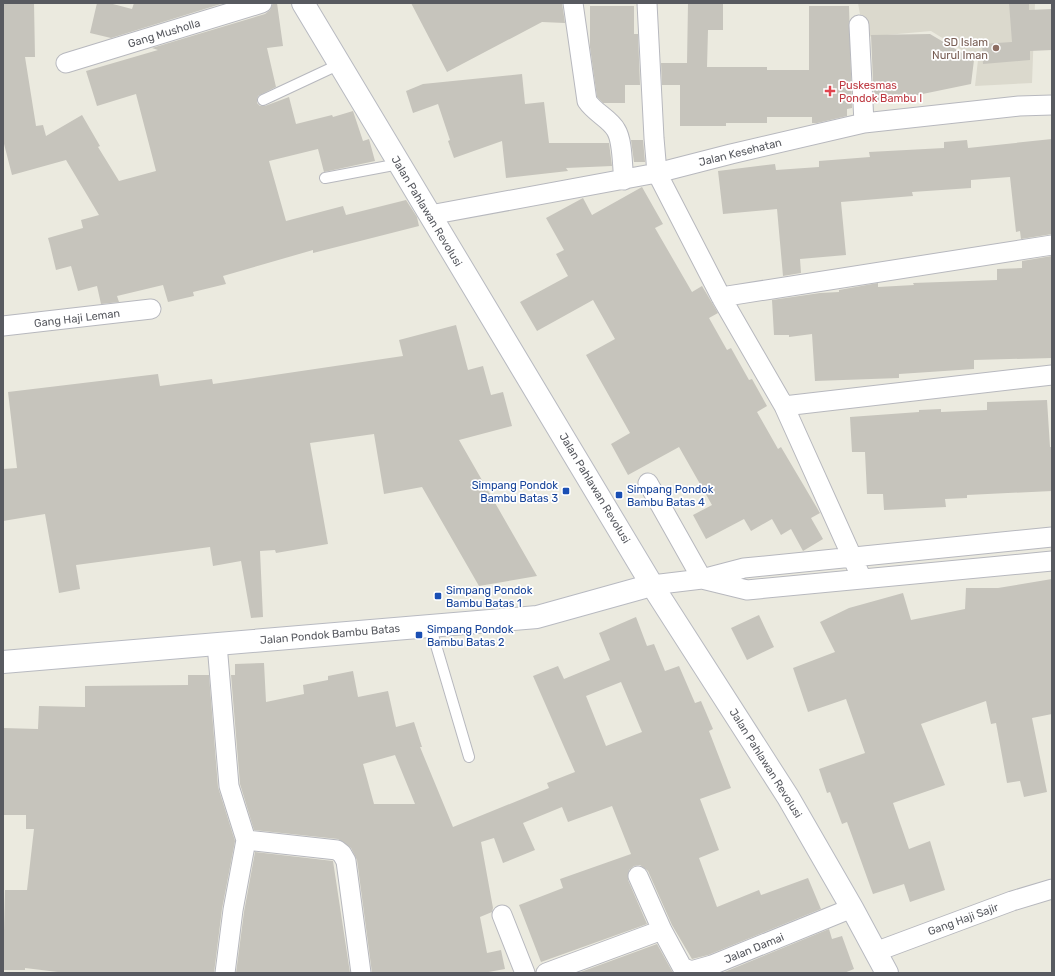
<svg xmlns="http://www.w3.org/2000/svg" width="1055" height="976" font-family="Rubik,sans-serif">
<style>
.education{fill:#dbd9cd}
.building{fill:#c6c4bc;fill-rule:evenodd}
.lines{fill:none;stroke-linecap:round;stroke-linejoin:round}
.lane-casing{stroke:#b7b8be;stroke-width:12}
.street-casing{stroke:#b7b8be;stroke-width:21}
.secondary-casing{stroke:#b8bac1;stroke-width:24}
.lane{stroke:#fff;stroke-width:10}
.street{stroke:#fff;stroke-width:19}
.secondary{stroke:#fff;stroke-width:22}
.education-dot{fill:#8d6e63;stroke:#fff;stroke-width:1.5}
.health-dot{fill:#e0444e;stroke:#fff;stroke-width:1.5}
.transit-dot{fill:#1a4fb4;stroke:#fff;stroke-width:1.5}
.labels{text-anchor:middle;stroke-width:3.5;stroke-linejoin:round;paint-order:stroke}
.street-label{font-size:11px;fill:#585a60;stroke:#fff}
.education-label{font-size:11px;fill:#785e54;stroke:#fff;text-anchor:end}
.health-label{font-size:11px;fill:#be3a42;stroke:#fff;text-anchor:start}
.transit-label{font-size:11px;fill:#164399;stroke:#fff;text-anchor:start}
</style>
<rect width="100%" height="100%" fill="#ebeadf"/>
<path class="education" d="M 858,3 L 1035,3 L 1032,83 L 975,86 L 978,60 L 931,31 L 864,37 Z"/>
<path class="building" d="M 3,3 L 34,3 L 35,57 L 25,57 L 36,126 L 43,125 L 46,136 L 82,115 L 100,146 L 98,147 L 119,181 L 156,171 L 136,94 L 97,106 L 86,71 L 158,50 L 152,48 L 265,14 L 270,10 L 273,3 L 277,3 L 283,46 L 267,48 L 276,87 L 258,96 L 257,103 L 260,106 L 265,106 L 289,97 L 296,124 L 332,115 L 333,117 L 353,111 L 363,141 L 369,139 L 375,161 L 324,172 L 318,149 L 269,161 L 286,221 L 343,206 L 346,215 L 406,200 L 417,217 L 419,226 L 313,253 L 313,250 L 223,276 L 226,284 L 193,292 L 194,296 L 168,302 L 163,285 L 117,296 L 119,302 L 101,304 L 97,286 L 78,291 L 71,266 L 56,270 L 50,245 L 48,238 L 83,228 L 81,220 L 99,215 L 66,160 L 12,175 L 3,140 Z
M 97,3 L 109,3 L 132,9 L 134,3 L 224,3 L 111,38 L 90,33 Z
M 411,3 L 562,3 L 565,23 L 542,22 L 447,72 Z
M 688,3 L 723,3 L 723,30 L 708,30 L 707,67 L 767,67 L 767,70 L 809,70 L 809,6 L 849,6 L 852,108 L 847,109 L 847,116 L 817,123 L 812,123 L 812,117 L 767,117 L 767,123 L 726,123 L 726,126 L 680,126 L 680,85 L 662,85 L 661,63 L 687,63 Z
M 1009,3 L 1029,3 L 1029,10 L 1052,9 L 1052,50 L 1030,51 L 1030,60 L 983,64 L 982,44 L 1012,42 Z
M 590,6 L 634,6 L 634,34 L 638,34 L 640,85 L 625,85 L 625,103 L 603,103 L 597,97 L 590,47 Z
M 930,34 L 974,60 L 971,84 L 874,104 L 871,35 Z
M 522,74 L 525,104 L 544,102 L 549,143 L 609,143 L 612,166 L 566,168 L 568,171 L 506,178 L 502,141 L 454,158 L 448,141 L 450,140 L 438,104 L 413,113 L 406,91 L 423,84 Z
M 1052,139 L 1052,234 L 1021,239 L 1020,231 L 1016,232 L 1010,177 L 971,180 L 971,188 L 912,192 L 913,196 L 841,202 L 846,255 L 800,259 L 801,273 L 783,276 L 777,209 L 723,214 L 718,171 L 775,164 L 776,170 L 819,167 L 819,161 L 870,157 L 869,152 L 944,148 L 944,142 L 967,140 L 968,148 Z
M 631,140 L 643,140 L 645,162 L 634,162 Z
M 642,187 L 663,224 L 655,228 L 692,292 L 702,286 L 708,296 L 718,313 L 709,318 L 727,350 L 731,348 L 749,380 L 752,379 L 767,406 L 757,412 L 778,449 L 781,447 L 820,513 L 811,518 L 823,539 L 803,551 L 791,529 L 781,535 L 772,519 L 751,531 L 744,519 L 706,539 L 693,515 L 712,505 L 679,447 L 628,475 L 611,444 L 630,433 L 586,355 L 615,339 L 593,300 L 537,331 L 520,302 L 568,276 L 556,254 L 564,250 L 546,218 L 583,198 L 592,215 Z
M 1052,256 L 1052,358 L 974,360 L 974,369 L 899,374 L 899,378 L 815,381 L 812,334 L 789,337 L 789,335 L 774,335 L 772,300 L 820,293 L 839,292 L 839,290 L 878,283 L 878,287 L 914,285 L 913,283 L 997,280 L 997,269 L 1022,268 L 1022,261 Z
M 456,325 L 468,370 L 483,366 L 491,395 L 503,392 L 512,426 L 459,440 L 537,576 L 479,586 L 422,487 L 384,494 L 374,434 L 310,443 L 328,544 L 276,553 L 275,550 L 260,551 L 263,617 L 251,618 L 241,561 L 213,566 L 210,547 L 76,565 L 80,589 L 59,593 L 45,514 L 3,521 L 3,469 L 17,468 L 8,392 L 158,374 L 160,386 L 212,379 L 213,384 L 403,356 L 399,340 Z
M 1047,400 L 1050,447 L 1052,447 L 1052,491 L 967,495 L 967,498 L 945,499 L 946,507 L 884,510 L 883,494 L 867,494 L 865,452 L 852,452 L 850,417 L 919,412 L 919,410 L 941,409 L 941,412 L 987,410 L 987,402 Z
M 1052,579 L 1052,714 L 1032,718 L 1047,792 L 1024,797 L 1020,781 L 1007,783 L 996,723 L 991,724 L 986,701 L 921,724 L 945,785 L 893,803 L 909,849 L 930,841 L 945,890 L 910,902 L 904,884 L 873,894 L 847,822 L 842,824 L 830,792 L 827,793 L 819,769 L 865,753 L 846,699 L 808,712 L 793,668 L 835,652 L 820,622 L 849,608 L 903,593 L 911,620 L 965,609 L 966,588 L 998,588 Z
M 759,615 L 774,647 L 747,660 L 731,628 Z
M 636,617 L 647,646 L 654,644 L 665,671 L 679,666 L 695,703 L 701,701 L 713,729 L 709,731 L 731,788 L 700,799 L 719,850 L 699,858 L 717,907 L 759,890 L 761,895 L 808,878 L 821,909 L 708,955 L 692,959 L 672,925 L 648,871 L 640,865 L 634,866 L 629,870 L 628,880 L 647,924 L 541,962 L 519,905 L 563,888 L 560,879 L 631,854 L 612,806 L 568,822 L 562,807 L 523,823 L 535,850 L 503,863 L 494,838 L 481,842 L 493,908 L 492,912 L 480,917 L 487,953 L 501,950 L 505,969 L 483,973 L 372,973 L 357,860 L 351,848 L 338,839 L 254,830 L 240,784 L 231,675 L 235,675 L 235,664 L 264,663 L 266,702 L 304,694 L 303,685 L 328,680 L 328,676 L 353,671 L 358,697 L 388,691 L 396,727 L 414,722 L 422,747 L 420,747 L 453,827 L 549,788 L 547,783 L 575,772 L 533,676 L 558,666 L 564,679 L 610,660 L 599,633 ZM 621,682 L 642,732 L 606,746 L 586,696 ZM 395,755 L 415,804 L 374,804 L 363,764 Z
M 188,675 L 209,675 L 218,787 L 235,841 L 222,909 L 214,973 L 66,973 L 25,968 L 25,970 L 3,970 L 5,890 L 27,890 L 34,829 L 26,829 L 26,815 L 3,815 L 3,728 L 38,729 L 39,706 L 85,707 L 85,686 L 188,685 Z
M 255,852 L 333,861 L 350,973 L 236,973 L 244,912 Z
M 829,929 L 832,939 L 842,936 L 854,969 L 844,973 L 722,973 Z
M 657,944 L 673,973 L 578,973 Z"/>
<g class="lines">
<g class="lane-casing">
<path id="lane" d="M 263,100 L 340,64
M 325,178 L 399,164
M 430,625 L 469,757"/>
</g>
<g class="street-casing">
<path id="street" d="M 573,3 L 587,101 C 595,113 610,119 616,130 C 623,141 622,167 624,180
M 647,3 L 654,138 L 657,173 L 721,297 L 784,406 L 862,579
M 859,25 L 864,123
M 66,63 L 262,3
M 430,215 L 657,173 L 731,154 L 864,123 L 1019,106 L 1052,105
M 721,297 L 1052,245
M 3,326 L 151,309
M 784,406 L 1052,375
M 648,483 L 702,579 L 747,590 L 1052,561
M 652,585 L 702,579 L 744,568 L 1052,537
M 217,644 L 229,786 L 246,840 L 233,910 L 225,973
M 246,840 L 337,850 L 342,854 L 346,861 L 361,973
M 638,876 L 662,930 L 682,967 L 691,971 L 712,965 L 852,908
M 502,915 L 525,973
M 875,952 L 1012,901 L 1052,889
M 546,973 L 662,930"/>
</g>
<g class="secondary-casing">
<path id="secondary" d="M 303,3 L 652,585 L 788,797 L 852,908 L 887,973
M 3,662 L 537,617 L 652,585"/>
</g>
<use href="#lane" class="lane"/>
<use href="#street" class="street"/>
<use href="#secondary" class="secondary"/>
</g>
<circle class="education-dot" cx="996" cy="48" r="4"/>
<path class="health-dot" d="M828 85h4v4h4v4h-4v4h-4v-4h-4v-4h4z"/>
<g class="transit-dot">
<rect x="562" y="487" width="8" height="8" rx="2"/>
<rect x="615" y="491" width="8" height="8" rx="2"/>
<rect x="434" y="592" width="8" height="8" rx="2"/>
<rect x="415" y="631" width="8" height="8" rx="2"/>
</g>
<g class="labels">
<g class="street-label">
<text transform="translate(164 33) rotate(-17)" y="4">Gang Musholla</text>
<text transform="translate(740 152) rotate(-14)" y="4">Jalan Kesehatan</text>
<text transform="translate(427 211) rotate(59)" y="4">Jalan Pahlawan Revolusi</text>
<text transform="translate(77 318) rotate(-7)" y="4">Gang Haji Leman</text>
<text transform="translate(595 488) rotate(59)" y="4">Jalan Pahlawan Revolusi</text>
<text transform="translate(330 634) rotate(-5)" y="4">Jalan Pondok Bambu Batas</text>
<text transform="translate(766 763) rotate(58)" y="4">Jalan Pahlawan Revolusi</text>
<text transform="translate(963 919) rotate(-20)" y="4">Gang Haji Sajir</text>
<text transform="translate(754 948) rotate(-22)" y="4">Jalan Damai</text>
</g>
<g class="education-label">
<text x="988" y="46">SD Islam<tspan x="988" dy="13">Nurul Iman</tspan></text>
</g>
<g class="health-label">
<text x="839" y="89">Puskesmas<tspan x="839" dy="13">Pondok Bambu I</tspan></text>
</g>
<g class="transit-label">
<text x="558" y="489" text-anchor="end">Simpang Pondok<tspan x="558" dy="13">Bambu Batas 3</tspan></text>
<text x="627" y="493">Simpang Pondok<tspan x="627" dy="13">Bambu Batas 4</tspan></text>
<text x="446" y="594">Simpang Pondok<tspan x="446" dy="13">Bambu Batas 1</tspan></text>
<text x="427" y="633">Simpang Pondok<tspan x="427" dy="13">Bambu Batas 2</tspan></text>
</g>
</g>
<rect width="1055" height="976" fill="none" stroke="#585a60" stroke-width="8"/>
</svg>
